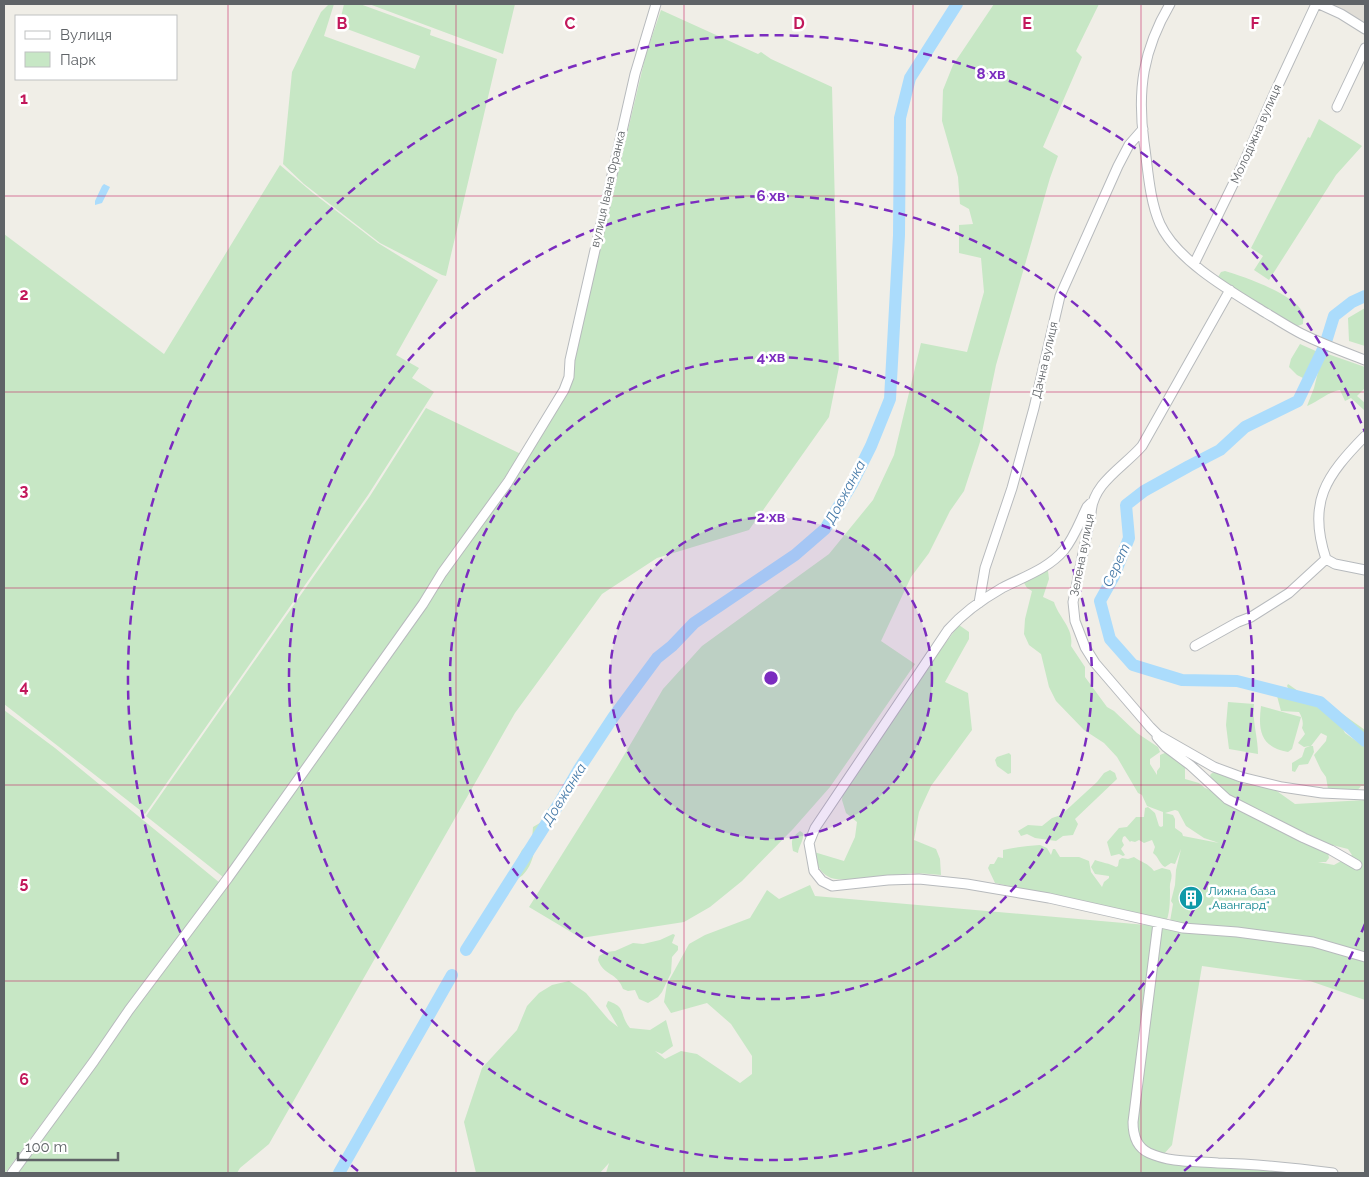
<svg xmlns="http://www.w3.org/2000/svg" width="1369" height="1177" font-family="Raleway,sans-serif">
<style>
.education{fill:#e0ddd6}
.green{fill:#c7e7c5;fill-rule:evenodd}
.water{fill:#abdcfc}
.lines{fill:none;stroke-linecap:round;stroke-linejoin:round}
.river{stroke:#abdcfc;stroke-width:12}
.minor-casing{stroke:#b7babd;stroke-width:11}
.minor{stroke:#fff;stroke-width:9}
.grid{fill:none;stroke:#c2185b;stroke-width:1;stroke-opacity:0.55}
.ring{fill:none;stroke:#7b2cbf;stroke-width:2.5;stroke-dasharray:9 6}
.labels{text-anchor:middle;stroke-width:5;stroke-linejoin:round;paint-order:stroke}
.street-label{font-size:12px;fill:#5f6367;stroke:#fff}
.culture-label{font-size:12px;fill:#0d838f;stroke:#fff;text-anchor:start}
.water-label{font-size:14px;font-style:italic;fill:#4478a7;stroke:#fff}
.grid-label{font-size:16px;text-anchor:middle;font-weight:bold;fill:#c2185b;stroke:#fff;stroke-width:5;stroke-linejoin:round;paint-order:stroke}
.centre{fill:#7b2cbf;stroke:#fff;stroke-width:2.5}
.ring-label{font-size:15px;text-anchor:middle;font-weight:bold;fill:#7b2cbf;stroke:#fff;stroke-width:5;stroke-linejoin:round;paint-order:stroke}
</style>
<rect width="100%" height="100%" fill="#f0eee7"/>
<path class="education" d="M 1331,4 L 1365,4 L 1365,23 Z"/>
<path class="green" d="M 329,4 L 334,4 L 324,36 L 415,69 L 420,56 L 339,26 L 344,4 L 360,4 L 431,30 L 430,35 L 497,59 L 446,276 L 442,275 L 380,243 L 304,184 L 283,164 L 292,72 L 321,12 Z
M 369,4 L 515,4 L 503,54 Z
M 994,4 L 1099,4 L 1076,51 L 1082,57 L 1043,147 L 1058,156 L 1050,178 L 996,365 L 980,442 L 964,491 L 950,511 L 929,553 L 911,577 L 881,641 L 915,664 L 830,787 L 793,829 L 742,881 L 710,907 L 684,922 L 581,938 L 529,907 L 617,767 L 663,689 L 702,646 L 829,554 L 873,500 L 894,455 L 921,343 L 967,352 L 984,292 L 981,258 L 959,253 L 959,225 L 973,224 L 969,209 L 960,204 L 958,177 L 942,121 L 943,90 L 953,65 Z
M 661,10 L 758,54 L 761,52 L 771,59 L 832,87 L 839,367 L 829,417 L 749,530 L 657,558 L 602,594 L 515,713 L 269,1144 L 240,1168 L 237,1173 L 14,1173 L 546,426 L 574,357 L 646,54 Z
M 1319,119 L 1362,146 L 1336,175 L 1269,280 L 1254,270 L 1263,256 L 1251,248 L 1308,137 L 1310,138 Z
M 280,165 L 313,193 L 378,243 L 438,280 L 396,355 L 419,368 L 412,378 L 434,392 L 368,495 L 145,814 L 4,704 L 4,234 L 164,354 Z
M 1225,271 C 1243,276 1296,295 1303,313 C 1304,316 1303,321 1303,324 L 1295,327 L 1221,286 L 1218,277 L 1221,272 Z
M 1365,308 L 1365,346 L 1349,341 L 1348,318 Z
M 1300,344 L 1318,352 L 1314,365 L 1303,378 L 1297,375 L 1289,367 L 1291,359 Z
M 1325,353 L 1365,367 L 1365,388 L 1357,396 L 1365,403 L 1365,411 L 1351,398 L 1345,401 L 1340,390 C 1328,392 1319,401 1307,406 L 1314,388 L 1321,360 Z
M 426,408 L 521,454 L 330,729 L 223,877 L 146,816 L 370,496 Z
M 1046,569 L 1048,571 L 1049,579 L 1043,597 L 1054,602 C 1059,618 1074,628 1071,646 L 1085,667 L 1085,677 L 1107,707 L 1114,711 L 1137,733 L 1158,747 L 1160,752 L 1150,759 L 1150,764 L 1157,775 L 1157,771 L 1160,767 L 1160,755 L 1167,752 L 1183,761 L 1185,768 L 1185,779 L 1199,783 L 1205,788 L 1218,793 L 1226,803 L 1319,847 L 1328,853 L 1329,858 L 1326,862 L 1318,862 L 1334,865 L 1352,855 L 1348,849 C 1330,844 1309,840 1292,833 C 1270,824 1218,797 1210,775 L 1212,773 L 1220,773 L 1241,783 L 1274,789 L 1295,804 L 1365,800 L 1365,1000 L 1310,981 L 1202,966 L 1172,1145 L 1163,1155 L 1327,1173 L 606,1173 L 609,1163 L 600,1173 L 476,1173 L 464,1122 L 482,1068 L 517,1030 L 527,1006 L 539,993 L 552,985 L 569,981 L 586,993 L 609,1020 L 618,1027 L 606,1006 L 608,1001 C 627,1007 619,1015 630,1028 L 650,1030 L 666,1020 L 673,1046 L 662,1054 L 655,1051 L 665,1059 L 681,1051 L 697,1054 L 740,1083 L 752,1074 L 752,1056 L 731,1024 L 707,1003 L 671,1013 L 664,1002 L 667,984 L 689,944 L 705,935 L 750,918 L 767,890 L 779,899 L 810,885 L 815,896 L 1169,927 L 1173,904 L 1171,901 L 1175,885 L 1176,870 L 1181,849 L 1175,864 L 1171,863 L 1165,867 C 1159,864 1159,857 1153,853 L 1155,847 L 1152,840 L 1144,843 L 1139,840 L 1135,842 L 1131,841 L 1130,842 L 1125,836 L 1123,837 L 1122,841 L 1124,845 L 1121,849 L 1125,855 L 1123,856 L 1119,854 L 1111,856 L 1107,842 L 1119,828 L 1127,827 L 1136,817 L 1144,817 L 1145,808 L 1148,807 L 1155,813 L 1159,826 L 1161,827 L 1163,826 L 1163,812 L 1147,806 L 1142,795 L 1138,793 L 1117,757 L 1104,743 L 1084,730 L 1056,701 L 1049,687 L 1041,654 L 1029,645 L 1024,634 L 1025,619 L 1032,591 L 1027,588 L 1024,583 C 1027,572 1035,570 1046,569 ZM 1175,810 L 1178,811 L 1186,826 L 1204,838 L 1219,843 L 1183,836 L 1182,833 L 1175,828 L 1175,819 L 1173,815 L 1165,813 ZM 1190,930 L 1271,935 L 1294,942 L 1197,932 Z
M 959,625 L 969,632 L 969,639 L 945,682 L 968,693 L 972,730 L 931,786 L 919,812 L 914,840 L 936,849 L 940,859 L 941,875 C 930,874 918,873 906,874 C 890,875 842,884 829,877 C 819,872 816,863 814,852 L 844,861 L 855,837 L 857,822 L 846,813 L 842,800 L 843,791 L 938,653 Z
M 1288,684 L 1298,691 L 1320,698 L 1365,730 L 1365,741 L 1318,703 L 1290,692 L 1287,686 Z
M 1279,694 L 1295,695 L 1314,703 L 1342,727 L 1345,733 L 1365,747 L 1365,786 L 1361,786 L 1356,792 L 1346,789 L 1331,790 L 1328,789 L 1326,777 L 1321,770 L 1314,755 L 1326,741 L 1327,736 L 1321,733 L 1311,746 L 1313,746 L 1314,752 L 1308,764 L 1299,765 L 1295,772 L 1292,771 L 1292,763 L 1302,757 L 1305,748 L 1310,746 L 1304,747 L 1298,743 L 1305,734 L 1302,728 C 1304,723 1302,717 1299,712 L 1281,711 L 1277,696 Z
M 1228,702 L 1254,704 C 1252,721 1258,737 1258,754 L 1229,749 L 1226,725 Z
M 1261,706 L 1301,717 L 1292,749 L 1288,752 C 1260,747 1258,730 1261,706 Z
M 4,710 L 55,748 L 220,883 L 5,1173 L 4,1173 Z
M 1009,753 L 1011,755 L 1011,773 L 1008,774 L 997,766 L 995,760 L 997,757 Z
M 1110,770 L 1115,773 L 1117,779 L 1075,819 L 1078,824 L 1073,835 L 1063,836 L 1056,841 L 1035,838 L 1027,834 L 1021,836 L 1018,831 L 1028,825 L 1042,826 L 1052,818 L 1061,815 L 1097,782 L 1104,773 Z
M 552,809 L 554,814 L 547,824 L 547,833 L 544,837 L 535,840 C 536,854 528,878 513,880 L 510,876 L 511,868 L 516,862 L 522,850 L 532,840 L 533,827 L 545,820 L 547,810 Z
M 800,831 L 803,833 C 804,841 799,845 798,853 L 793,851 C 791,840 791,838 800,831 Z
M 1040,845 L 1047,848 L 1051,855 L 1053,849 L 1055,849 L 1060,857 L 1079,857 L 1089,861 L 1091,872 L 1102,887 L 1104,882 L 1109,878 L 1109,876 L 1095,874 L 1091,867 L 1095,860 C 1103,863 1109,863 1116,867 L 1118,866 L 1119,860 L 1122,858 L 1128,859 L 1134,857 C 1141,862 1148,863 1154,871 L 1162,868 L 1170,870 C 1174,878 1169,881 1170,889 C 1170,902 1170,914 1165,925 L 1124,910 L 995,883 L 988,868 L 990,864 L 994,864 L 998,857 L 1003,858 L 1003,850 C 1015,847 1027,846 1040,845 Z
M 673,934 L 675,935 L 672,943 L 678,946 L 678,950 L 672,957 L 671,973 L 662,992 L 658,997 L 648,1003 L 639,999 L 635,990 L 628,991 L 623,989 C 617,972 604,976 598,960 L 599,956 L 606,952 L 615,951 L 633,943 L 643,944 L 660,940 Z"/>
<path class="water" d="M 104,184 L 110,187 L 102,203 L 95,205 L 95,201 L 102,186 Z"/>
<g class="lines">
<path class="river" d="M 1365,296 L 1352,302 L 1334,316 L 1325,345 L 1298,401 L 1245,427 L 1220,450 L 1189,466 L 1144,491 L 1126,505 L 1129,538 L 1114,576 L 1100,601 L 1110,639 L 1133,665 L 1182,680 L 1237,681 L 1320,702 L 1365,741
M 466,950 L 560,802 L 579,769 L 614,716 L 657,658 L 672,646 L 694,623 L 795,555 L 825,529 L 852,484 L 871,446 L 890,399 L 899,235 L 900,118 L 910,78 L 957,4
M 339,1173 L 452,975"/>
<g class="minor-casing">
<path id="minor" d="M 1170,4 C 1143,50 1137,90 1144,142 C 1148,168 1149,199 1160,224 C 1177,261 1232,292 1266,313 C 1278,320 1290,328 1302,334 C 1322,344 1344,352 1365,360
M 1319,4 L 1341,14 L 1365,29
M 1337,107 L 1365,48
M 1194,264 L 1244,162 L 1275,92 L 1316,4
M 1230,290 L 1142,446 C 1124,467 1092,483 1091,514 L 1073,602 L 1075,621 L 1085,647 L 1095,663 L 1150,727 L 1158,735 L 1214,767 L 1241,777 L 1282,787 L 1322,793 L 1365,795
M 1365,436 C 1326,476 1307,502 1326,559 L 1335,564 L 1365,570
M 1091,503 L 1087,507 C 1080,521 1074,538 1064,550 C 1048,569 1023,577 1002,588 C 981,600 964,612 948,630 L 815,828 L 809,843 L 814,871 L 822,881 L 832,886 L 888,880 L 919,879 L 967,884 L 1049,898 L 1183,928 L 1237,932 L 1313,942 L 1365,957
M 979,603 L 985,568 L 1012,488 L 1034,408 L 1060,296 L 1118,166 L 1129,145 L 1143,129
M 1195,646 L 1238,622 L 1251,617 L 1289,593 L 1326,559
M 1157,737 L 1166,747 L 1190,765 L 1227,799 L 1304,838 L 1331,850 L 1357,865
M 1158,923 L 1133,1122 C 1133,1135 1136,1147 1149,1153 C 1171,1163 1195,1161 1218,1163 C 1256,1164 1295,1168 1333,1173
M 12,1173 L 94,1061 L 129,1010 L 228,878 L 423,604 L 442,573 L 508,482 L 564,390 L 569,377 L 570,360 L 635,74 L 656,4"/>
</g>
<use href="#minor" class="minor"/>
</g>
<path class="grid" d="M 228,4 L 228,1173M 456,4 L 456,1173M 684,4 L 684,1173M 913,4 L 913,1173M 1141,4 L 1141,1173M 4,196 L 1365,196M 4,392 L 1365,392M 4,588 L 1365,588M 4,785 L 1365,785M 4,981 L 1365,981"/>
<circle cx="771" cy="678" r="161" fill="#7b2cbf" fill-opacity=".12"/>
<g class="ring">
<circle cx="771" cy="678" r="161"/>
<circle cx="771" cy="678" r="321"/>
<circle cx="771" cy="678" r="482"/>
<path d="M1365 924A643 643 0 0 1 1184 1171M358 1171A643 643 0 1 1 1365 432"/>
</g>
<defs>
<g id="building-disc" transform="scale(1.25)"><circle r="9.5" fill="#0f9aa8" stroke="#fff"/><path d="M-4-6H4V6H1V3H-1V6H-4ZM-2.5-4.3h1.7v1.8h-1.7ZM.8-4.3h1.7v1.8H.8ZM-2.5-1h1.7V.8h-1.7ZM.8-1h1.7V.8H.8Z" fill="#fff"/></g>
</defs>
<g fill-rule="evenodd">
<use href="#building-disc" x="1191" y="898"/>
</g>
<g class="labels">
<g class="street-label">
<text transform="translate(1256 134) rotate(-66)" y="4">Молодіжна вулиця</text>
<text transform="translate(608 189) rotate(-77)" y="4">вулиця Івана Франка</text>
<text transform="translate(1045 360) rotate(-77)" y="4">Дачна вулиця</text>
<text transform="translate(1082 555) rotate(-79)" y="4">Зелена вулиця</text>
</g>
<g class="culture-label">
<text x="1208" y="895">Лижна база<tspan x="1208" dy="14">„Авангард“</tspan></text>
</g>
<g class="water-label">
<text transform="translate(845 492) rotate(-62)" y="5">Довжанка</text>
<text transform="translate(1116 565) rotate(-65)" y="5">Серет</text>
<text transform="translate(564 794) rotate(-58)" y="5">Довжанка</text>
</g>
</g>
<g class="grid-label">
<text x="342" y="29">B</text>
<text x="570" y="29">C</text>
<text x="799" y="29">D</text>
<text x="1027" y="29">E</text>
<text x="1255" y="29">F</text>
<text x="24" y="104">1</text>
<text x="24" y="300">2</text>
<text x="24" y="496">3</text>
<text x="24" y="692">4</text>
<text x="24" y="888">5</text>
<text x="24" y="1085">6</text>
</g>
<circle cx="771" cy="678" r="8" class="centre"/>
<g class="ring-label">
<text x="991" y="79">8 хв</text>
<text x="771" y="201">6 хв</text>
<text x="771" y="362">4 хв</text>
<text x="771" y="522">2 хв</text>
</g>
<rect width="1369" height="1177" fill="none" stroke="#5f6367" stroke-width="10"/>
<rect x="15" y="15" width="162" height="65" fill="#ffffff" stroke="#bfc1c2"/>
<rect x="25" y="31" width="25" height="8" fill="#ffffff" stroke="#bfc1c2"/>
<text x="60" y="40" font-size="15" fill="#5f6367">Вулиця</text>
<rect x="25" y="52" width="25" height="15" fill="#c7e7c5" stroke="#bfc1c2"/>
<text x="60" y="65" font-size="15" fill="#5f6367">Парк</text>
<path d="M18 1152v8h100v-8" fill="none" stroke="#5f6367" stroke-width="2.5"/>
<text x="25" y="1152" font-size="15" fill="#5f6367" stroke="#ffffff" stroke-width="4" paint-order="stroke">100 m</text>
</svg>
